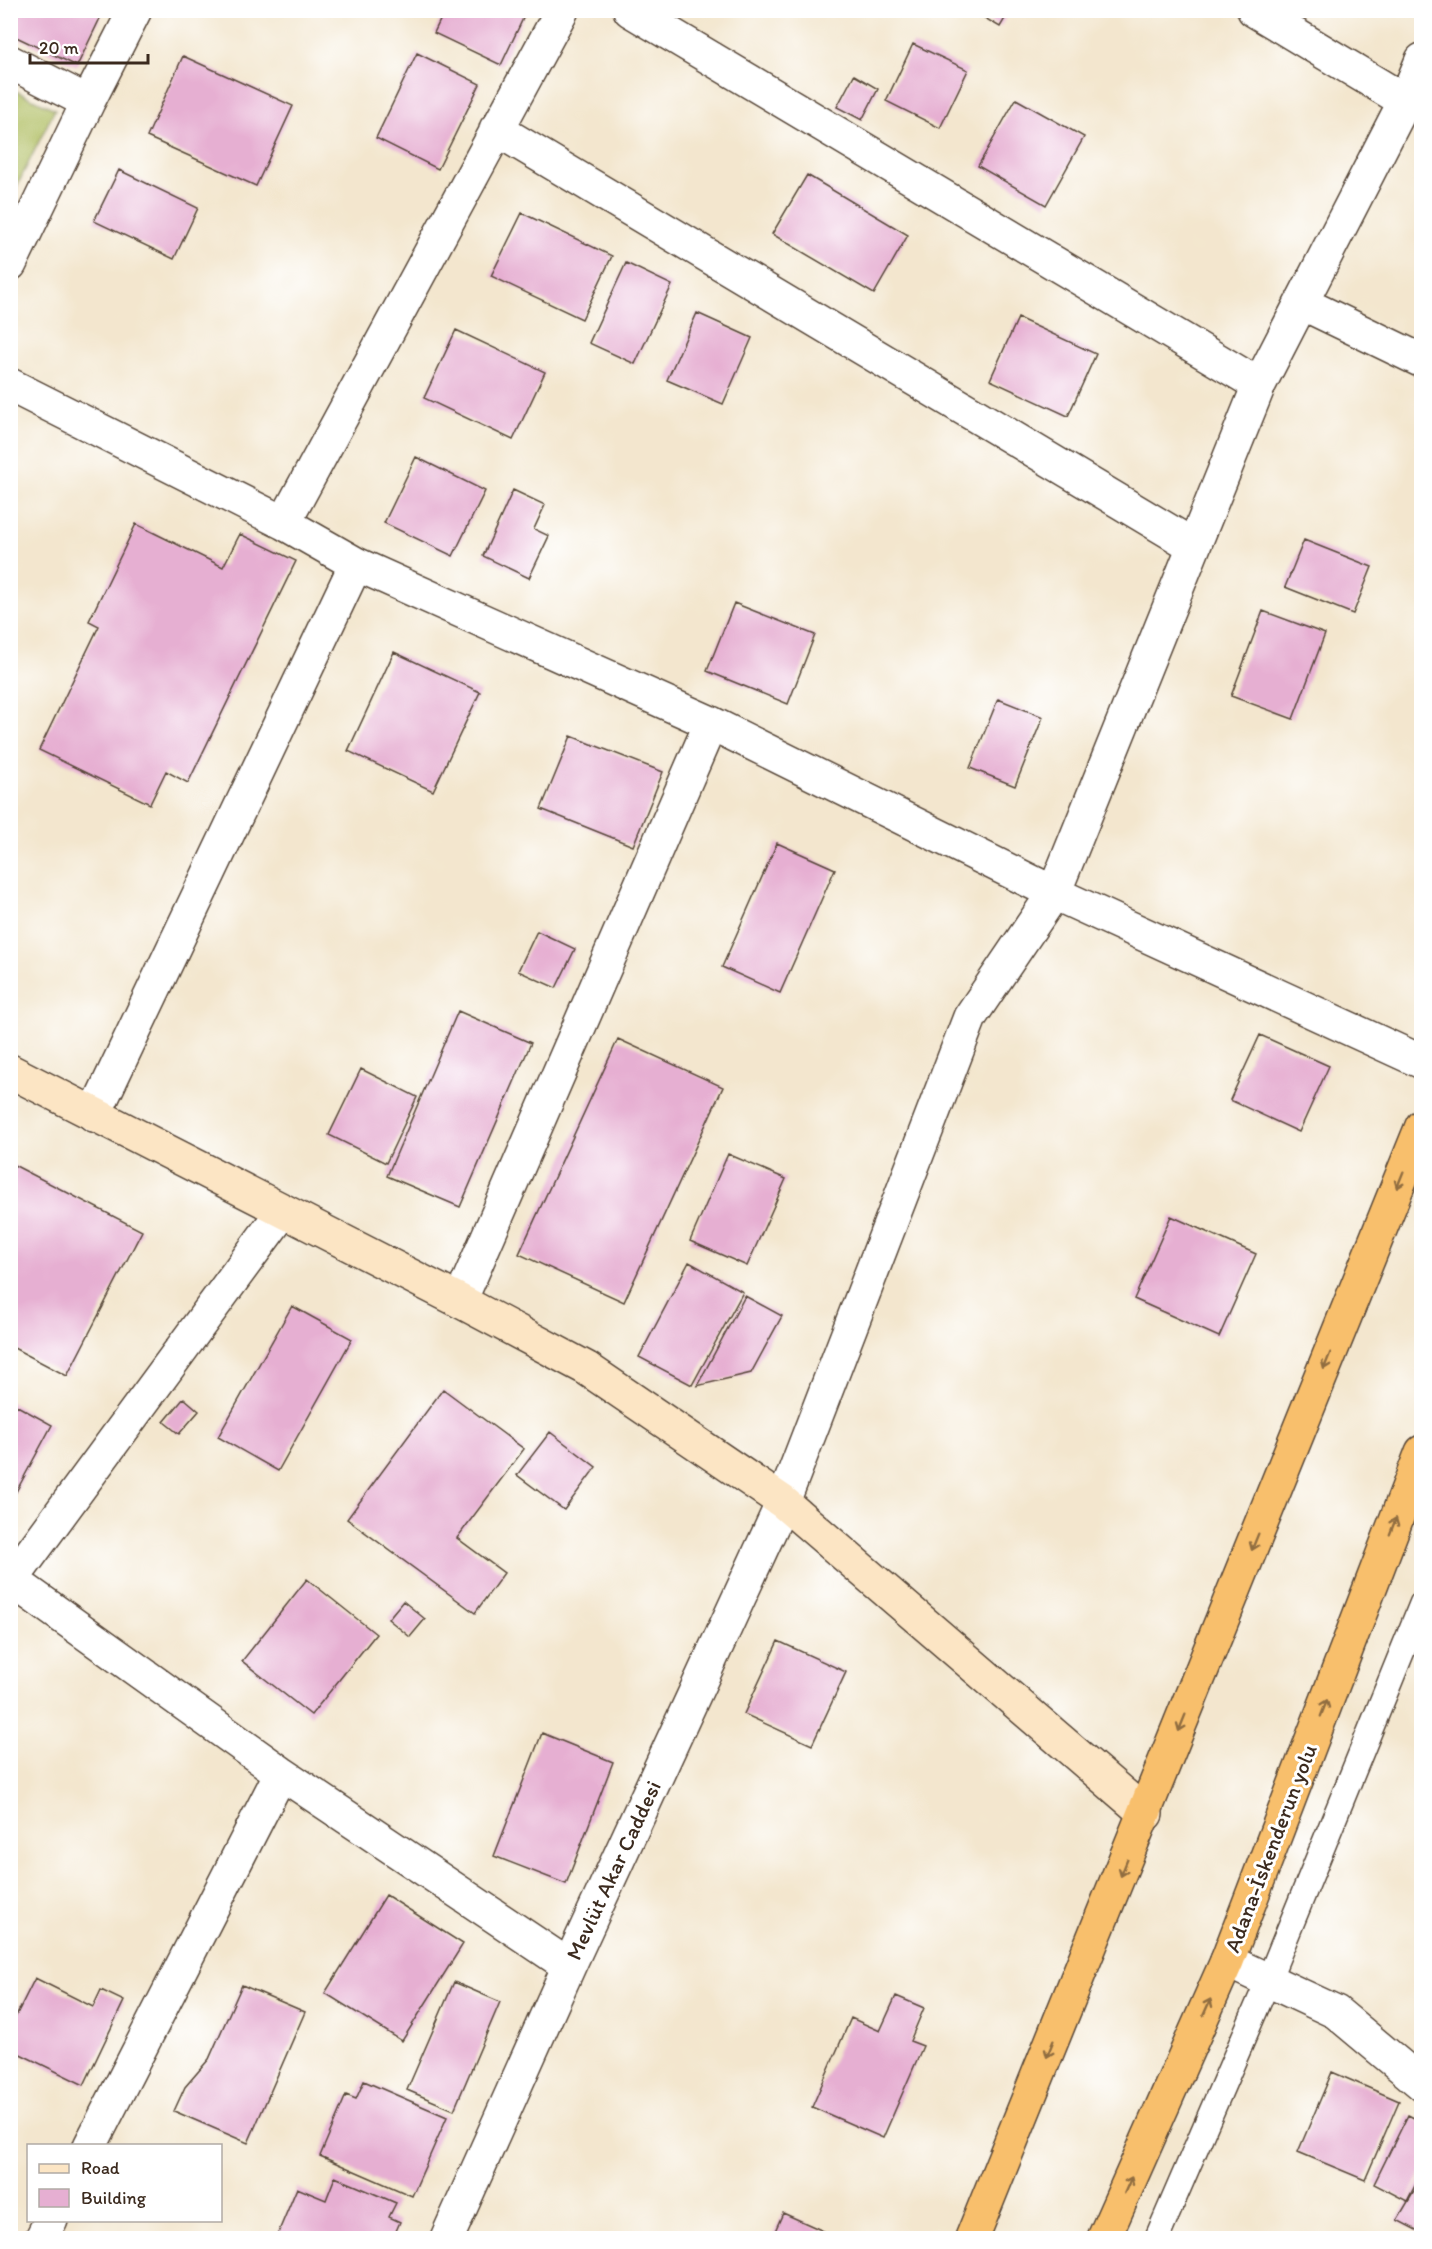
<svg xmlns="http://www.w3.org/2000/svg" width="1432" height="2249" font-family="Itim,sans-serif">
<style>
.green{fill:#afbd60;stroke:#75743f;stroke-width:1.5}
.building{fill:#e6afd2}
.lines{fill:none;stroke-linecap:round;stroke-linejoin:round}
.lane-casing{stroke:#574638;stroke-width:27}
.street-casing{stroke:#574638;stroke-width:36}
.secondary-casing{stroke:#574638;stroke-width:36}
.highway-casing{stroke:#574638;stroke-width:36}
.lane{stroke:#fff;stroke-width:24}
.street{stroke:#fff;stroke-width:33}
.secondary{stroke:#fce5c4;stroke-width:33}
.highway{stroke:#f8bf6c;stroke-width:33}
.oneway{stroke:#906d41}
.labels{text-anchor:middle;stroke-width:6;stroke-linejoin:round;paint-order:stroke}
.street-label{font-size:22px;fill:#3b2a1e;stroke:#fff}
</style>
<rect width="100%" height="100%" fill="#fff"/>
<filter id="ink" filterUnits="userSpaceOnUse"><feTurbulence type="fractalNoise" baseFrequency=".0167" numOctaves="2"/><feDisplacementMap in="SourceGraphic" scale="12" xChannelSelector="R" yChannelSelector="G"/><feConvolveMatrix kernelMatrix="1 2 1 2 8 2 1 2 1" color-interpolation-filters="sRGB"/></filter>
<filter id="wash" filterUnits="userSpaceOnUse"><feTurbulence type="fractalNoise" baseFrequency=".008" numOctaves="4" result="noise"/><feDisplacementMap in="SourceGraphic" scale="24" xChannelSelector="R" yChannelSelector="G"/><feGaussianBlur stdDeviation="1.35" result="paint"/><feColorMatrix in="noise" values="0 0 0 0 0 0 0 0 0 0 0 0 0 0 0 0 0 1.4 0 .05"/><feComposite in="paint" operator="in"/></filter>
<g filter="url(#wash)">
<rect width="100%" height="100%" fill="#f3e6ce"/>
<path class="green" d="M 11,89 L 55,109 L 11,198 Z"/>
<g id="blocks">
<path class="building" d="M 10,10 L 104,10 L 77,66 L 10,34 Z
M 445,10 L 527,10 L 501,65 L 434,33 Z
M 971,10 L 1010,10 L 1000,27 Z
M 913,44 L 968,70 L 940,128 L 886,101 Z
M 417,53 L 480,84 L 438,169 L 376,138 Z
M 183,56 L 293,106 L 256,186 L 147,137 Z
M 854,75 L 878,89 L 862,120 L 837,107 Z
M 1016,99 L 1084,137 L 1046,205 L 978,166 Z
M 119,170 L 198,208 L 174,259 L 94,221 Z
M 807,175 L 908,235 L 874,294 L 772,234 Z
M 522,213 L 612,256 L 582,319 L 491,276 Z
M 626,263 L 672,285 L 635,364 L 589,343 Z
M 697,313 L 752,338 L 723,404 L 667,380 Z
M 1018,318 L 1096,354 L 1068,416 L 990,380 Z
M 456,330 L 545,372 L 513,440 L 424,398 Z
M 416,457 L 485,491 L 453,556 L 384,523 Z
M 513,490 L 545,505 L 534,529 L 549,536 L 529,578 L 483,556 Z
M 136,524 L 223,567 L 240,534 L 296,561 L 188,783 L 166,771 L 150,804 L 39,750 L 99,626 L 89,621 Z
M 1304,540 L 1372,567 L 1353,614 L 1285,587 Z
M 734,603 L 815,635 L 788,704 L 707,671 Z
M 1263,611 L 1325,634 L 1293,719 L 1231,696 Z
M 394,652 L 480,692 L 433,791 L 348,751 Z
M 998,699 L 1043,717 L 1015,786 L 970,768 Z
M 571,736 L 663,772 L 633,846 L 541,809 Z
M 777,843 L 835,869 L 780,993 L 722,967 Z
M 537,931 L 575,949 L 556,988 L 518,971 Z
M 458,1011 L 531,1043 L 460,1207 L 387,1176 Z
M 1260,1035 L 1329,1066 L 1299,1132 L 1230,1100 Z
M 618,1039 L 723,1087 L 624,1302 L 519,1254 Z
M 361,1069 L 417,1097 L 386,1163 L 329,1135 Z
M 728,1154 L 786,1179 L 747,1266 L 690,1241 Z
M 10,1163 L 142,1231 L 67,1376 L 10,1346 Z
M 1171,1216 L 1256,1254 L 1219,1337 L 1134,1299 Z
M 689,1262 L 743,1292 L 692,1385 L 639,1357 Z
M 745,1296 L 782,1316 L 751,1373 L 697,1386 Z
M 292,1306 L 352,1339 L 278,1471 L 218,1437 Z
M 443,1389 L 524,1449 L 457,1538 L 504,1573 L 475,1613 L 347,1519 Z
M 184,1398 L 199,1411 L 179,1434 L 164,1422 Z
M 10,1402 L 52,1425 L 10,1503 Z
M 550,1432 L 596,1467 L 564,1510 L 517,1475 Z
M 307,1579 L 376,1634 L 311,1715 L 242,1661 Z
M 403,1601 L 425,1619 L 410,1637 L 388,1619 Z
M 778,1641 L 846,1672 L 812,1745 L 744,1714 Z
M 542,1733 L 613,1762 L 566,1884 L 494,1856 Z
M 386,1895 L 463,1944 L 402,2041 L 325,1993 Z
M 35,1978 L 93,2007 L 101,1990 L 124,2001 L 84,2085 L 10,2049 L 10,2028 Z
M 454,1982 L 500,2002 L 454,2110 L 407,2090 Z
M 242,1985 L 305,2012 L 248,2143 L 174,2111 L 185,2087 L 209,2059 Z
M 896,1996 L 924,2008 L 910,2041 L 923,2046 L 883,2138 L 812,2107 L 851,2018 L 880,2031 Z
M 1332,2072 L 1399,2101 L 1365,2180 L 1298,2152 Z
M 364,2081 L 447,2117 L 412,2196 L 320,2156 L 346,2095 L 356,2099 Z
M 1408,2115 L 1422,2122 L 1422,2172 L 1407,2201 L 1374,2184 Z
M 335,2177 L 396,2203 L 389,2217 L 400,2222 L 393,2238 L 276,2238 L 297,2188 L 326,2200 Z
M 1422,2178 L 1422,2233 L 1397,2220 Z
M 783,2213 L 839,2238 L 772,2238 Z"/>
</g>
</g>
<g filter="url(#ink)">
<use href="#blocks" fill-opacity="0" stroke="#574638" stroke-width="1.5"/>
<g class="lines">
<g class="lane-casing">
<path id="lane" d="M 1157,2238 L 1268,1981 L 1422,1603"/>
</g>
<g class="street-casing">
<path id="street" d="M 630,10 L 1259,385
M 1254,10 L 1405,101
M 10,62 L 88,102
M 496,129 L 1194,546
M 10,264 L 88,102 L 135,10
M 1302,303 L 1422,361
M 10,385 L 284,523 L 356,564 L 711,723 L 1054,893 L 1422,1062
M 284,523 L 562,10
M 94,1115 L 356,564
M 460,1301 L 711,723
M 10,1579 L 281,1773 L 569,1966
M 10,1582 L 283,1211
M 1227,1961 L 1336,2012 L 1422,2084
M 90,2146 L 281,1773
M 42,2238 L 51,2220
M 447,2238 L 569,1966 L 783,1502 L 970,1017 L 1054,893 L 1259,385 L 1405,101 L 1422,60"/>
</g>
<g class="secondary-casing">
<path id="secondary" d="M 10,1071 L 460,1301 L 586,1368 L 783,1502 L 1146,1814"/>
</g>
<g class="highway-casing">
<path id="highway" d="M 972,2238 L 1422,1126
M 1104,2238 L 1227,1961 L 1422,1452"/>
</g>
<use href="#lane" class="lane"/>
<use href="#street" class="street"/>
<use href="#secondary" class="secondary"/>
<use href="#highway" class="highway"/>
</g>
<defs><path id="oneway-shaft" d="M-6 0H5M1.5-3L5.5 0L1.5 3" fill="none" stroke-width="1.6" stroke-linecap="round" stroke-linejoin="round" transform="scale(1.5)"/></defs>
<g class="oneway">
<use href="#oneway-shaft" transform="translate(1400 1180) rotate(112)"/>
<use href="#oneway-shaft" transform="translate(1327 1361) rotate(112)"/>
<use href="#oneway-shaft" transform="translate(1393 1526) rotate(-69)"/>
<use href="#oneway-shaft" transform="translate(1255 1542) rotate(112)"/>
<use href="#oneway-shaft" transform="translate(1324 1708) rotate(-69)"/>
<use href="#oneway-shaft" transform="translate(1182 1723) rotate(112)"/>
<use href="#oneway-shaft" transform="translate(1124 1868) rotate(112)"/>
<use href="#oneway-shaft" transform="translate(1207 2007) rotate(-66)"/>
<use href="#oneway-shaft" transform="translate(1050 2049) rotate(112)"/>
<use href="#oneway-shaft" transform="translate(1128 2185) rotate(-66)"/>
</g>
</g>
<g class="labels">
<g class="street-label">
<text transform="translate(1270 1848) rotate(-69)" y="8">Adana-İskenderun yolu</text>
<text transform="translate(613 1870) rotate(-65)" y="8">Mevlüt Akar Caddesi</text>
</g>
</g>
<rect width="1432" height="2249" fill="none" stroke="#fff" stroke-width="36"/>
<rect x="27" y="2144" width="195" height="78" fill="#ffffff" stroke="#b1aaa5" stroke-width="1.5"/>
<rect x="39" y="2164" width="30" height="9" fill="#fce5c4" stroke="#b1aaa5" stroke-width="1.5"/>
<text x="81" y="2174" font-size="18" fill="#3b2a1e">Road</text>
<rect x="39" y="2189" width="30" height="18" fill="#e6afd2" stroke="#b1aaa5" stroke-width="1.5"/>
<text x="81" y="2204" font-size="18" fill="#3b2a1e">Building</text>
<path d="M30 54v9h118v-9" fill="none" stroke="#3b2a1e" stroke-width="3"/>
<text x="39" y="54" font-size="18" fill="#3b2a1e" stroke="#ffffff" stroke-width="4.5" paint-order="stroke">20 m</text>
</svg>
